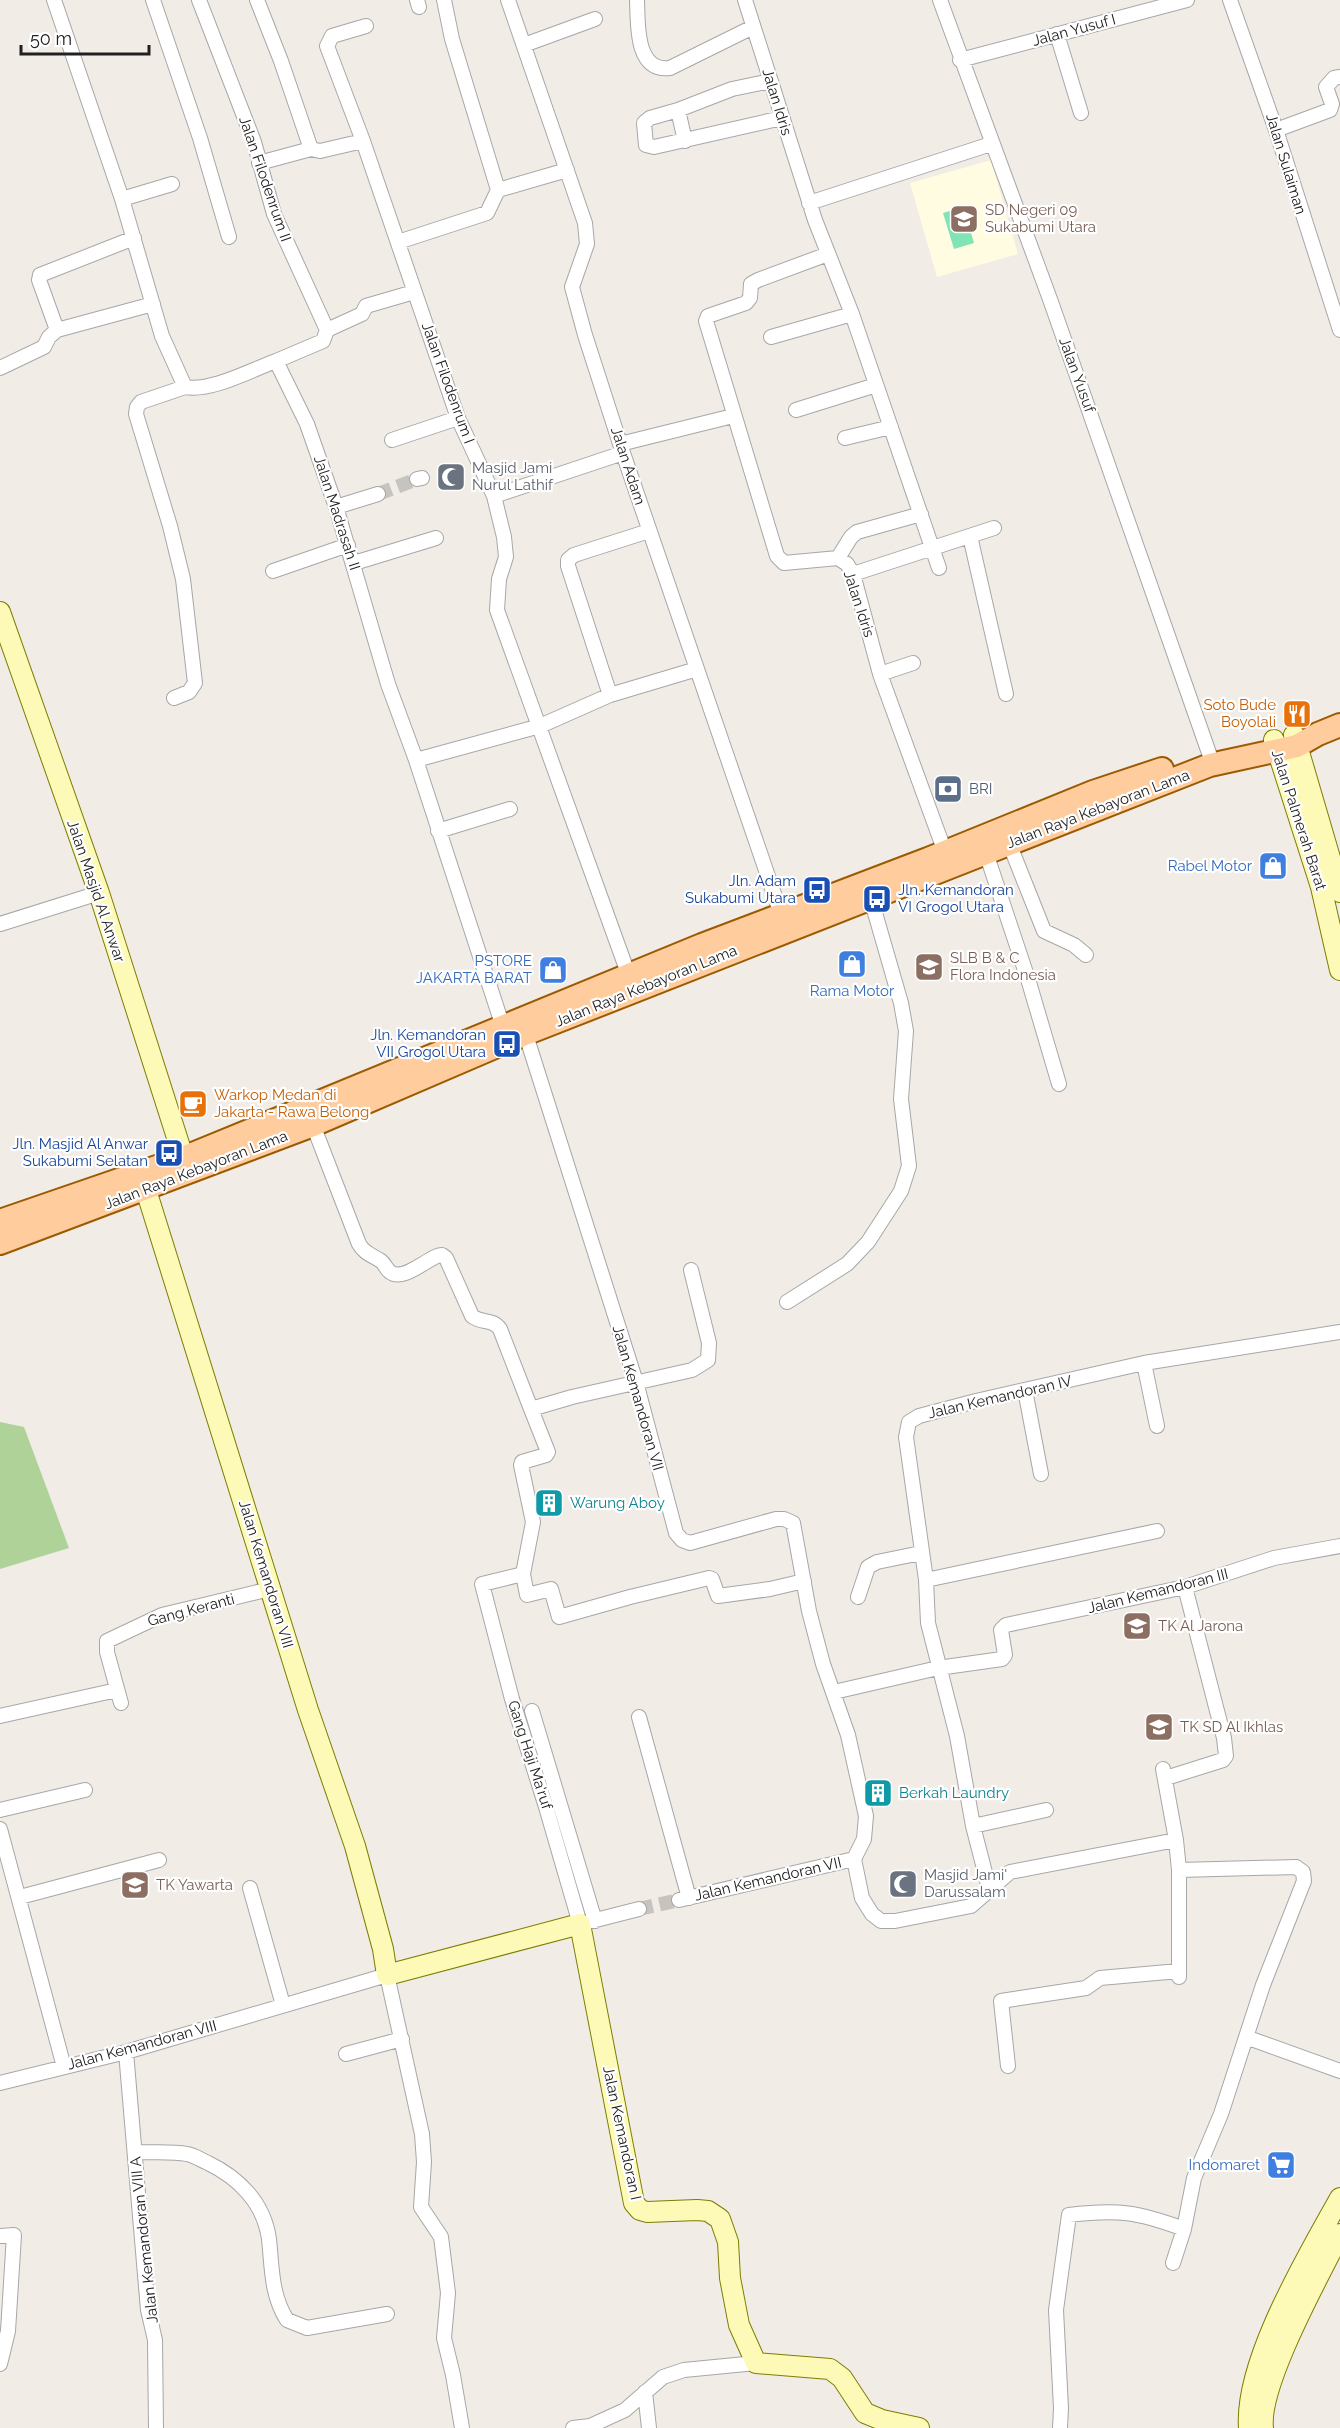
<svg xmlns="http://www.w3.org/2000/svg" width="1340" height="2428" font-family="Raleway,sans-serif">
<style>
.education{fill:#fffce1}
.forest{fill:#afd298}
.pitch{fill:#80e4b4}
.lines{fill:none;stroke-linecap:round;stroke-linejoin:round}
.street-tunnel{stroke:#c7c3be;stroke-width:14;stroke-dasharray:14 7;stroke-linecap:butt}
.street-casing{stroke:#a7a7a7;stroke-width:16}
.secondary-casing{stroke:#7c7e00;stroke-width:22}
.primary-casing{stroke:#9c5a00;stroke-width:26}
.street{stroke:#fff;stroke-width:14}
.secondary{stroke:#fdfab8;stroke-width:20}
.primary{stroke:#ffcc9d;stroke-width:22}
.labels{text-anchor:middle;stroke-width:4.5;stroke-linejoin:round;paint-order:stroke}
.street-label{font-size:15px;fill:#202020;stroke:#fff}
.education-label{font-size:15px;fill:#785e54;stroke:#fff;text-anchor:start}
.worship-label{font-size:15px;fill:#5b616d;stroke:#fff;text-anchor:start}
.food-label{font-size:15px;fill:#c56008;stroke:#fff;text-anchor:end}
.service-label{font-size:15px;fill:#4e5e75;stroke:#fff;text-anchor:start}
.shop-label{font-size:15px;fill:#366cbe;stroke:#fff;text-anchor:end}
.transit-label{font-size:15px;fill:#164399;stroke:#fff;text-anchor:end}
.culture-label{font-size:15px;fill:#0d838f;stroke:#fff;text-anchor:start}
</style>
<rect width="100%" height="100%" fill="#f1ece6"/>
<path class="education" d="M 991,160 L 1018,254 L 937,277 L 910,183 Z"/>
<path class="forest" d="M 0,1422 L 24,1427 L 69,1548 L 0,1569 Z"/>
<path class="pitch" d="M 963,207 L 974,243 L 954,249 L 943,213 Z"/>
<g class="lines">
<path class="street-tunnel" d="M 378,494 L 417,479
M 639,1909 L 679,1900"/>
<g class="street-casing">
<path id="street" d="M 54,0 L 122,199 L 162,336 L 185,387 C 211,392 251,370 276,361 L 307,424 L 336,507 L 388,684 L 416,760 L 505,1033
M 153,0 L 200,138 L 229,237
M 199,0 L 254,142 L 274,214 L 327,330 L 323,341 L 276,361
M 257,0 L 281,61 L 311,149
M 417,0 L 419,7
M 508,0 L 585,223 L 587,244 L 572,287 L 585,335 L 623,453 L 783,920
M 637,0 C 638,24 635,72 670,68 L 753,27
M 745,0 L 815,220 L 852,314 L 939,568
M 940,0 L 1051,302 L 1209,753
M 1230,0 L 1276,130 L 1340,330
M 1057,34 L 1081,113
M 524,45 L 595,19
M 960,60 L 1187,0
M 771,81 L 732,89 L 678,110 L 650,118 L 644,123 L 646,145 L 654,147 L 782,118
M 678,110 L 685,141
M 1276,130 L 1330,110 L 1332,104 L 1326,87 L 1334,78 L 1340,77
M 363,141 L 327,46 L 332,36 L 366,26
M 259,163 L 311,149 L 320,151 L 363,141 L 458,418 L 494,496 L 623,453
M 498,190 L 567,170
M 122,199 L 172,184
M 809,203 L 991,144
M 398,242 L 487,213 L 498,190 L 452,39 L 444,0
M 828,254 L 758,280 L 751,284 L 750,298 L 746,303 L 708,316 L 706,321 L 777,556 L 784,563 L 838,558 L 847,564 L 853,574 L 880,674 L 945,852
M 57,330 L 39,280 L 40,275 L 134,238
M 327,330 L 362,314 L 366,306 L 414,292
M 771,337 L 852,314
M 0,368 L 44,347 L 49,337 L 57,330 L 153,304
M 796,410 L 876,385
M 845,438 L 891,427
M 392,440 L 458,418
M 620,444 L 733,416
M 417,479 L 422,478
M 494,496 L 504,537 L 506,557 L 499,579 L 497,610 L 629,976
M 336,507 L 378,494
M 970,536 L 1006,694
M 838,558 L 851,537 L 857,532 L 921,514
M 354,563 L 436,538
M 273,571 L 348,545
M 853,574 L 994,528
M 880,674 L 913,663
M 610,695 L 568,566 L 568,560 L 574,555 L 649,531
M 174,698 L 189,692 L 195,683 L 183,579 L 170,526 L 136,414 L 137,407 L 141,402 L 185,387
M 416,760 L 540,726 L 610,695 L 697,669
M 438,831 L 510,809
M 1009,843 L 1044,931 L 1074,945 L 1086,955
M 986,853 L 1028,979 L 1059,1084
M 0,924 L 99,893
M 524,1029 L 636,1382 L 676,1533 L 682,1540 L 690,1543 L 776,1519 L 784,1519 L 793,1523 L 809,1611 L 823,1664 L 848,1735 L 866,1816 L 864,1839 L 854,1859 L 679,1900
M 313,1125 L 359,1244 C 365,1254 372,1255 381,1261 C 385,1264 386,1269 390,1272 C 404,1283 430,1255 442,1255 L 446,1258 L 472,1316 C 482,1324 492,1318 500,1329 L 531,1409
M 787,1302 L 847,1264 L 868,1242 L 901,1191 L 909,1166 L 901,1099 L 906,1031 L 901,1003 L 871,899
M 1144,1363 L 1157,1426
M 1025,1390 L 1041,1474
M 523,1574 L 527,1595 L 551,1589 L 559,1617 L 630,1597 L 709,1578 L 712,1579 L 718,1596 L 770,1589 L 804,1581
M 926,1580 L 1157,1531
M 858,1597 L 868,1567 L 877,1562 L 921,1553
M 834,1692 L 938,1668 L 1002,1659 L 1005,1655 L 1001,1630 L 1006,1625 L 1185,1587 L 1274,1558 L 1340,1546
M 121,1703 L 107,1652 L 107,1641 L 162,1615 L 270,1589
M 532,1711 L 595,1921
M 0,1716 L 117,1690
M 639,1717 L 689,1898
M 1163,1769 L 1176,1840 L 1179,1870 L 1296,1867 L 1303,1872 L 1304,1881 L 1263,1985 L 1221,2114 L 1194,2178 L 1184,2229 L 1173,2263
M 1166,1778 L 1223,1760 L 1226,1756 L 1224,1738 L 1185,1587
M 0,1810 L 85,1790
M 973,1826 L 1046,1810
M 0,1829 L 64,2067
M 854,1859 L 862,1898 L 872,1914 L 881,1921 L 895,1921 L 971,1906 L 1010,1872 L 1176,1840
M 1179,1870 L 1179,1977
M 250,1888 L 283,2005
M 989,1888 L 973,1826 L 957,1736 L 928,1623 L 926,1580 L 906,1437 L 909,1422 L 919,1416 L 976,1401 L 1144,1363 L 1340,1332
M 20,1897 L 159,1860
M 639,1909 L 580,1924 L 546,1807 L 512,1699 L 482,1584 L 523,1574 L 533,1522 L 521,1465 L 522,1462 L 546,1455 L 548,1452 L 531,1409 L 572,1397 L 692,1370 L 708,1360 L 709,1343 L 691,1270
M 1246,2039 L 1254,2040 L 1340,2071
M 126,2052 L 148,2310 L 155,2340 L 156,2428
M 346,2054 L 402,2039
M 1008,2066 L 1001,2001 L 1086,1988 L 1100,1978 L 1179,1971
M 0,2083 L 126,2052 L 387,1975 L 422,2134 L 424,2162 L 421,2207 L 441,2237 L 448,2293 L 444,2338 L 453,2375 L 462,2428
M 136,2152 C 152,2153 171,2151 187,2154 C 194,2155 201,2160 208,2163 C 239,2178 264,2203 269,2239 C 272,2267 271,2295 287,2320 L 307,2328 L 387,2314
M 0,2236 L 14,2235 L 8,2331 L 0,2364
M 645,2392 L 649,2428
M 573,2428 L 590,2426 L 625,2410 L 663,2377 L 684,2370 L 756,2363
M 1060,2428 L 1061,2408 L 1056,2310 L 1069,2215 C 1118,2209 1138,2212 1184,2229"/>
</g>
<g class="secondary-casing">
<path id="secondary" d="M 0,612 L 99,893 L 188,1172
M 1294,735 L 1340,892
M 1274,740 L 1321,887 L 1340,970
M 141,1174 L 308,1710 L 355,1846 L 383,1949 L 387,1975 L 580,1924 L 634,2203 L 640,2210 L 647,2212 L 697,2210 L 708,2211 L 720,2219 L 728,2242 L 730,2278 L 739,2325 L 756,2363 L 830,2369 L 842,2378 L 865,2413 L 882,2420 L 919,2428
M 1249,2428 C 1244,2362 1308,2256 1340,2198
M 1263,2428 C 1258,2385 1319,2276 1340,2234"/>
</g>
<g class="primary-casing">
<path id="primary" d="M 0,1221 L 183,1158 L 702,945 L 928,859 L 1093,792 L 1162,769
M 0,1243 L 313,1125 L 525,1034 L 1210,765 L 1297,746 L 1318,734 L 1340,725"/>
</g>
<use href="#street" class="street"/>
<use href="#secondary" class="secondary"/>
<use href="#primary" class="primary"/>
</g>
<defs>
<g id="school-square" transform="scale(1.5)"><rect x="-9" y="-9" width="18" height="18" rx="4" fill="#8d6e63" stroke="#fff"/><path d="M0-5L7-2L0 1L-7-2ZM-4 1L0 2.5L4 1V4Q0 6-4 4Z" fill="#fff"/></g>
<g id="mosque-square" transform="scale(1.5)"><rect x="-9" y="-9" width="18" height="18" rx="4" fill="#6b7280" stroke="#fff"/><path d="M3.5-4.9A6 6 0 1 0 3.5 4.9A5 5 0 1 1 3.5-4.9Z" fill="#fff"/></g>
<g id="restaurant-square" transform="scale(1.5)"><rect x="-9" y="-9" width="18" height="18" rx="4" fill="#e8710a" stroke="#fff"/><path d="M-5-6h1v4h1v-4h1v4h1v-4h1v5L-1.5 .5V6h-2V.5L-5-1ZM5-6V6H3V1.5H1.5Q1.5-4 5-6Z" fill="#fff"/></g>
<g id="bank-square" transform="scale(1.5)"><rect x="-9" y="-9" width="18" height="18" rx="4" fill="#5c6f8a" stroke="#fff"/><path d="M-6-4H6V4H-6ZM0-2.3a2.3 2.3 0 1 0 0 4.6a2.3 2.3 0 1 0 0-4.6Z" fill="#fff"/></g>
<g id="shop-square" transform="scale(1.5)"><rect x="-9" y="-9" width="18" height="18" rx="4" fill="#3f7fe0" stroke="#fff"/><path d="M-5-2.5h2.3a2.7 3.5 0 0 1 5.4 0H5L5.5 6h-11ZM-1.5-2.5h3a1.5 2.3 0 0 0-3 0Z" fill="#fff"/></g>
<g id="bus-square" transform="scale(1.5)"><rect x="-9" y="-9" width="18" height="18" rx="4" fill="#1a4fb4" stroke="#fff"/><path d="M-5-6H5V4H4V6H2V4H-2V6H-4V4H-5ZM-3.5-4V0h7V-4ZM-3.5 1.2v1.5H-2V1.2ZM2 1.2v1.5H3.5V1.2Z" fill="#fff"/></g>
<g id="cafe-square" transform="scale(1.5)"><rect x="-9" y="-9" width="18" height="18" rx="4" fill="#e8710a" stroke="#fff"/><path d="M-5.5-4.5H6V0H3Q3 3.5 0 3.5H-2.5Q-5.5 3.5-5.5 0ZM3-3.2v2h1.7v-2ZM-6 4.5H4V6H-6Z" fill="#fff"/></g>
<g id="building-square" transform="scale(1.5)"><rect x="-9" y="-9" width="18" height="18" rx="4" fill="#0f9aa8" stroke="#fff"/><path d="M-4-6H4V6H1V3H-1V6H-4ZM-2.5-4.3h1.7v1.8h-1.7ZM.8-4.3h1.7v1.8H.8ZM-2.5-1h1.7V.8h-1.7ZM.8-1h1.7V.8H.8Z" fill="#fff"/></g>
<g id="supermarket-square" transform="scale(1.5)"><rect x="-9" y="-9" width="18" height="18" rx="4" fill="#3f7fe0" stroke="#fff"/><path d="M-6-5.5h2.5l.6 2H6L4.5 2H-2.5L-4.4-4H-6ZM-1.5 3.2a1.3 1.3 0 1 0 .1 0ZM3 3.2a1.3 1.3 0 1 0 .1 0Z" fill="#fff"/></g>
</defs>
<g fill-rule="evenodd">
<use href="#school-square" x="964" y="219"/>
<use href="#mosque-square" x="451" y="477"/>
<use href="#restaurant-square" x="1297" y="714"/>
<use href="#bank-square" x="948" y="789"/>
<use href="#shop-square" x="1273" y="866"/>
<use href="#bus-square" x="817" y="890"/>
<use href="#bus-square" x="877" y="899"/>
<use href="#shop-square" x="852" y="964"/>
<use href="#school-square" x="929" y="967"/>
<use href="#shop-square" x="553" y="970"/>
<use href="#bus-square" x="507" y="1044"/>
<use href="#cafe-square" x="193" y="1104"/>
<use href="#bus-square" x="169" y="1153"/>
<use href="#building-square" x="549" y="1503"/>
<use href="#school-square" x="1137" y="1626"/>
<use href="#school-square" x="1159" y="1727"/>
<use href="#building-square" x="878" y="1793"/>
<use href="#mosque-square" x="903" y="1884"/>
<use href="#school-square" x="135" y="1885"/>
<use href="#supermarket-square" x="1281" y="2165"/>
</g>
<g class="labels">
<g class="street-label">
<text transform="translate(1074 30) rotate(-15)" y="5">Jalan Yusuf I</text>
<text transform="translate(777 102) rotate(73)" y="5">Jalan Idris</text>
<text transform="translate(1286 164) rotate(73)" y="5">Jalan Sulaiman</text>
<text transform="translate(265 179) rotate(71)" y="5">Jalan Filodenrum II</text>
<text transform="translate(1077 375) rotate(70)" y="5">Jalan Yusuf</text>
<text transform="translate(448 383) rotate(70)" y="5">Jalan Filodenrum I</text>
<text transform="translate(628 466) rotate(72)" y="5">Jalan Adam</text>
<text transform="translate(337 513) rotate(72)" y="5">Jalan Madrasah II</text>
<text transform="translate(859 604) rotate(72)" y="5">Jalan Idris</text>
<text transform="translate(1098 809) rotate(-21)" y="5">Jalan Raya Kebayoran Lama</text>
<text transform="translate(1299 820) rotate(72)" y="5">Jalan Palmerah Barat</text>
<text transform="translate(96 891) rotate(71)" y="5">Jalan Masjid Al Anwar</text>
<text transform="translate(646 986) rotate(-22)" y="5">Jalan Raya Kebayoran Lama</text>
<text transform="translate(196 1170) rotate(-21)" y="5">Jalan Raya Kebayoran Lama</text>
<text transform="translate(1000 1397) rotate(-13)" y="5">Jalan Kemandoran IV</text>
<text transform="translate(638 1398) rotate(74)" y="5">Jalan Kemandoran VII</text>
<text transform="translate(266 1574) rotate(73)" y="5">Jalan Kemandoran VIII</text>
<text transform="translate(1158 1591) rotate(-14)" y="5">Jalan Kemandoran III</text>
<text transform="translate(191 1610) rotate(-15)" y="5">Gang Keranti</text>
<text transform="translate(530 1755) rotate(72)" y="5">Gang Haji Ma'ruf</text>
<text transform="translate(768 1879) rotate(-13)" y="5">Jalan Kemandoran VII</text>
<text transform="translate(142 2045) rotate(-15)" y="5">Jalan Kemandoran VIII</text>
<text transform="translate(622 2133) rotate(78)" y="5">Jalan Kemandoran I</text>
<text transform="translate(144 2240) rotate(-96)" y="5">Jalan Kemandoran VIII A</text>
</g>
<g class="education-label">
<text x="985" y="215">SD Negeri 09<tspan x="985" dy="17">Sukabumi Utara</tspan></text>
<text x="950" y="963">SLB B &amp; C<tspan x="950" dy="17">Flora Indonesia</tspan></text>
<text x="1158" y="1631">TK Al Jarona</text>
<text x="1180" y="1732">TK SD Al Ikhlas</text>
<text x="156" y="1890">TK Yawarta</text>
</g>
<g class="worship-label">
<text x="472" y="473">Masjid Jami<tspan x="472" dy="17">Nurul Lathif</tspan></text>
<text x="924" y="1880">Masjid Jami'<tspan x="924" dy="17">Darussalam</tspan></text>
</g>
<g class="food-label">
<text x="1276" y="710">Soto Bude<tspan x="1276" dy="17">Boyolali</tspan></text>
<text x="214" y="1100" text-anchor="start">Warkop Medan di<tspan x="214" dy="17">Jakarta - Rawa Belong</tspan></text>
</g>
<g class="service-label">
<text x="969" y="794">BRI</text>
</g>
<g class="shop-label">
<text x="1252" y="871">Rabel Motor</text>
<text x="532" y="966">PSTORE<tspan x="532" dy="17">JAKARTA BARAT</tspan></text>
<text x="852" y="996" text-anchor="middle">Rama Motor</text>
<text x="1260" y="2170">Indomaret</text>
</g>
<g class="transit-label">
<text x="796" y="886">Jln. Adam<tspan x="796" dy="17">Sukabumi Utara</tspan></text>
<text x="898" y="895" text-anchor="start">Jln. Kemandoran<tspan x="898" dy="17">VI Grogol Utara</tspan></text>
<text x="486" y="1040">Jln. Kemandoran<tspan x="486" dy="17">VII Grogol Utara</tspan></text>
<text x="148" y="1149">Jln. Masjid Al Anwar<tspan x="148" dy="17">Sukabumi Selatan</tspan></text>
</g>
<g class="culture-label">
<text x="570" y="1508">Warung Aboy</text>
<text x="899" y="1798">Berkah Laundry</text>
</g>
</g>
<path d="M21 45v9h128v-9" fill="none" stroke="#202020" stroke-width="3"/>
<text x="30" y="45" font-size="18" fill="#202020" stroke="#ffffff" stroke-width="4.5" paint-order="stroke">50 m</text>
</svg>
